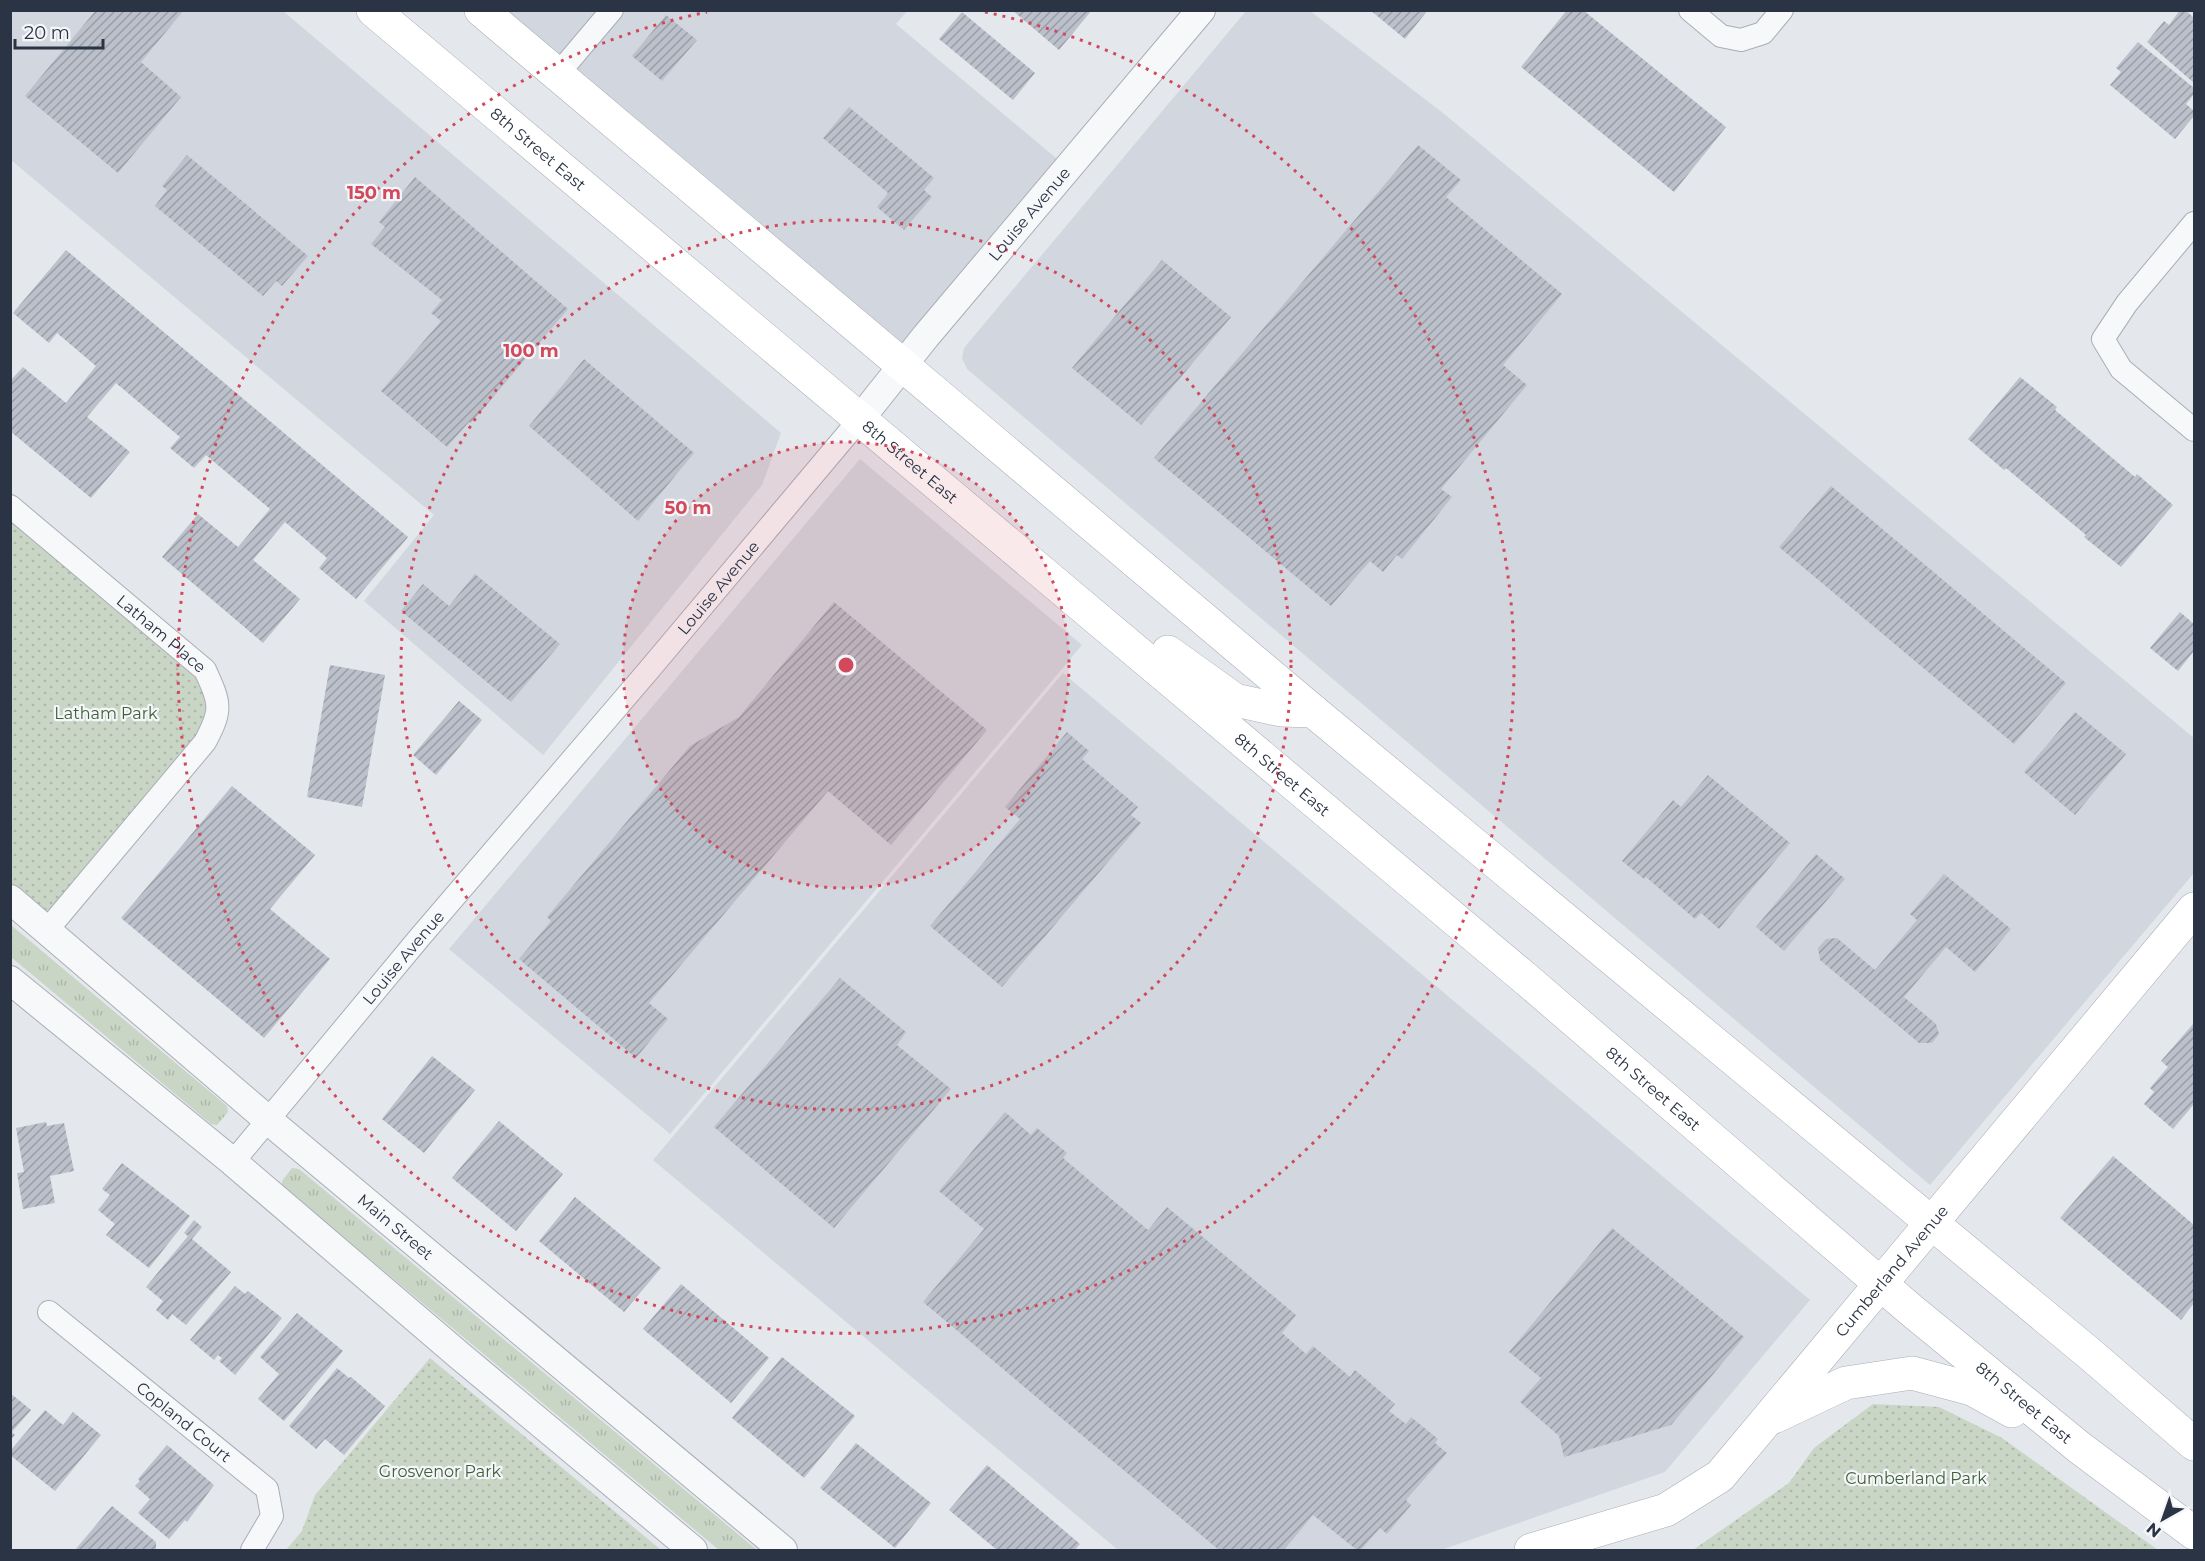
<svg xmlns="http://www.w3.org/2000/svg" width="2205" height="1561" font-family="Montserrat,sans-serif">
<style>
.built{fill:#d2d6de}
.grass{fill:url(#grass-tufts)}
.park{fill:url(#park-dots)}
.building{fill:url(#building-hatch)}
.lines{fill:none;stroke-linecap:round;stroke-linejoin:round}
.minor-casing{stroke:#a9aeb7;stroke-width:24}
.tertiary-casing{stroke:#a9aeb7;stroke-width:30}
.secondary-casing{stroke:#a9aeb7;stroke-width:34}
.minor{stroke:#f7f8fa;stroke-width:22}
.tertiary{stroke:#f7f8fa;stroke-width:28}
.secondary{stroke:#fff;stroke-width:33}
.ring{fill:none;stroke:#d1495b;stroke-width:3;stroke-dasharray:3 6}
.labels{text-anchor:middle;stroke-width:4.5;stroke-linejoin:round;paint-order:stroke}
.street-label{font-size:16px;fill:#2b3445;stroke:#f4f6f9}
.park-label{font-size:16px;fill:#3f6138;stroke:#f4f6f9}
.centre{fill:#d1495b;stroke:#f4f6f9;stroke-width:3}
.ring-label{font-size:18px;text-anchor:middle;font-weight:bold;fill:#d1495b;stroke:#f4f6f9;stroke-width:4.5;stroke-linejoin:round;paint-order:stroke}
</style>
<defs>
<pattern id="grass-tufts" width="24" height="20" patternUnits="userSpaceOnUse" patternTransform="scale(1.5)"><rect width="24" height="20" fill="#c9d6c5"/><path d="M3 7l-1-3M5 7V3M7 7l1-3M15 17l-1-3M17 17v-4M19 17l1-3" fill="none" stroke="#adb8ab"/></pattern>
<pattern id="park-dots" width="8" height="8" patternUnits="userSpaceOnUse" patternTransform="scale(1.5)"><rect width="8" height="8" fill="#c9d6c5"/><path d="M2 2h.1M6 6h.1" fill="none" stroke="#adb8ab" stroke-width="1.8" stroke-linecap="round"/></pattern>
<pattern id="building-hatch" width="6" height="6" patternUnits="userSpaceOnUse" patternTransform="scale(1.5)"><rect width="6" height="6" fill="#bbc0ca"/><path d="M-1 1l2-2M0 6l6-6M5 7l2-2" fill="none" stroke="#989da6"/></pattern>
</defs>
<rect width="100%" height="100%" fill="#e4e7ec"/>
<path class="built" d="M 10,11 L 283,11 L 781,433 L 762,485 L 543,755 L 364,601 L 434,515 L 11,160 Z
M 481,11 L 907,11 L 896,24 L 1068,168 L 904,365 Z
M 1246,11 L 1310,11 L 1443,113 L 2194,738 L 2194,873 L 1930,1185 L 967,369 L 962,358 L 964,348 Z
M 860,459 L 1082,645 L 670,1134 L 449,949 Z
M 1063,673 L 1810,1300 L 1665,1472 L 1441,1550 L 1118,1550 L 653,1160 Z"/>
<path class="grass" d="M 11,925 L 227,1106 L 228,1112 L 217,1125 L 211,1124 L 11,957 Z
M 292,1168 L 299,1169 L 757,1550 L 719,1550 L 282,1186 L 282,1181 Z"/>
<path class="park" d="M 10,506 L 205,670 L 216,721 L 48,929 L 11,899 Z
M 430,1358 L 661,1550 L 286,1550 L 302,1531 L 315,1495 Z
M 1873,1404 L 1939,1407 L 2002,1438 L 2158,1550 L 1693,1550 L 1789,1483 L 1814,1448 Z"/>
<path class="building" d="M 96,10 L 184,10 L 141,62 L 181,97 L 118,173 L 25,96 Z
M 1012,10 L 1092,10 L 1059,50 Z
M 1370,10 L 1428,10 L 1405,39 Z
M 1567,10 L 1583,10 L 1726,127 L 1674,192 L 1521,67 Z
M 2180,10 L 2185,10 L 2194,18 L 2194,83 L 2147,42 L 2164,21 L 2169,25 Z
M 962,12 L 1035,73 L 1013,100 L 939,39 Z
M 666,15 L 697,40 L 662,81 L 632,56 Z
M 2138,42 L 2194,88 L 2194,94 L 2186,104 L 2194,111 L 2194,116 L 2175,139 L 2110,85 L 2121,72 L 2116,68 Z
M 849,107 L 934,178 L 924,190 L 932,197 L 904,230 L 877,207 L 888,193 L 823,138 Z
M 1418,145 L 1461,180 L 1446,197 L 1562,294 L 1503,365 L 1527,385 L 1441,489 L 1452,497 L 1402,559 L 1397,555 L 1383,572 L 1370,561 L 1331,606 L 1154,458 Z
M 187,155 L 308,256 L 282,286 L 276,281 L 263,296 L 155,206 L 167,190 L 162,186 Z
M 415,177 L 568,309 L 471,423 L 469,422 L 447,447 L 381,391 L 441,321 L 431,313 L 442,300 L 371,244 L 385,227 L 379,222 Z
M 66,250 L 408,537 L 356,599 L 319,568 L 327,558 L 285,522 L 253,560 L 300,599 L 263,643 L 162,557 L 198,514 L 238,547 L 270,509 L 206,455 L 194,468 L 170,448 L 180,437 L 116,383 L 87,417 L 130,452 L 91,498 L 10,431 L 10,381 L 23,367 L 66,403 L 96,366 L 57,333 L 49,343 L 13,313 Z
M 1162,260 L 1231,317 L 1141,425 L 1072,368 Z
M 584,359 L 694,453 L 638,521 L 529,426 Z
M 2020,377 L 2057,407 L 2055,410 L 2135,477 L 2137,474 L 2173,505 L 2121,567 L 2084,537 L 2086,535 L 2006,468 L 2004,470 L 1968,439 Z
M 1831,486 L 2066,683 L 2014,744 L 1779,547 Z
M 475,574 L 560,644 L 511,702 L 401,611 L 423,584 L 449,606 Z
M 834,602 L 987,730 L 891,845 L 828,791 L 649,1003 L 668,1019 L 636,1058 L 519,959 L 551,921 L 547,917 L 690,746 L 739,717 Z
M 2180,612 L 2194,624 L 2194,651 L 2178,671 L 2150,648 Z
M 330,665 L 385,675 L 362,807 L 307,797 Z
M 459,701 L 482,720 L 436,775 L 413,755 Z
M 2075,712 L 2126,754 L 2075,815 L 2024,772 Z
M 1067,732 L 1089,751 L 1082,759 L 1138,807 L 1131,815 L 1141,823 L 1002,987 L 930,926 L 1020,819 L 1005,807 Z
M 1708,775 L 1790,843 L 1719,929 L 1701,913 L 1695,919 L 1646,877 L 1644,879 L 1622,861 L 1673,800 L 1681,807 Z
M 232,786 L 315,855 L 270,909 L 330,959 L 264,1038 L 121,918 Z
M 1816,854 L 1845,879 L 1784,951 L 1756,927 Z
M 1944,874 L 2011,929 L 1975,972 L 1946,947 L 1904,997 L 1936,1024 L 1939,1034 L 1932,1043 L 1919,1043 L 1820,960 L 1818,948 L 1826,939 L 1837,938 L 1875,970 L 1917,920 L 1910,914 Z
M 840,978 L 906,1032 L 897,1045 L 951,1089 L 834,1228 L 714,1127 Z
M 2193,1024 L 2194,1104 L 2173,1129 L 2144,1104 L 2154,1092 L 2150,1088 L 2168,1067 L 2161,1061 Z
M 432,1056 L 475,1090 L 424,1153 L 382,1119 Z
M 1005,1112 L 1031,1135 L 1037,1128 L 1067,1153 L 1063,1158 L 1148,1230 L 1167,1207 L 1296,1315 L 1282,1333 L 1306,1354 L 1313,1346 L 1350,1377 L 1355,1370 L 1395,1404 L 1389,1411 L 1406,1424 L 1411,1417 L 1438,1439 L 1435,1443 L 1447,1453 L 1406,1500 L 1411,1505 L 1387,1534 L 1380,1528 L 1361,1550 L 1357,1550 L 1313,1515 L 1284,1550 L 1219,1550 L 923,1302 L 984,1229 L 939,1191 Z
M 499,1121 L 563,1174 L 516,1231 L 452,1178 Z
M 46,1122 L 47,1126 L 64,1123 L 74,1171 L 50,1176 L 55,1203 L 23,1209 L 17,1173 L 24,1172 L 16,1128 Z
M 2113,1156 L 2194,1225 L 2194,1303 L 2181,1320 L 2060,1218 Z
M 122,1163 L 190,1216 L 149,1268 L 106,1235 L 115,1224 L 98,1210 L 110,1195 L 102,1189 Z
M 575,1197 L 661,1268 L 624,1312 L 539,1241 Z
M 194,1220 L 202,1227 L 192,1239 L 231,1272 L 186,1325 L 172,1314 L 168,1320 L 156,1310 L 163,1301 L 146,1287 L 188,1236 L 184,1233 Z
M 1612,1228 L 1744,1337 L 1671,1425 L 1564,1457 L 1559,1436 L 1520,1402 L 1541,1378 L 1509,1352 Z
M 681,1284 L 769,1358 L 731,1403 L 643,1329 Z
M 235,1286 L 245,1294 L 248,1291 L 282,1318 L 235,1375 L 219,1361 L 222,1358 L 218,1355 L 214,1360 L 190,1340 Z
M 297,1313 L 343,1351 L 284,1421 L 258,1399 L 279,1374 L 260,1357 Z
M 782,1357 L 855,1416 L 804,1478 L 732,1418 Z
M 337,1368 L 349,1378 L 351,1377 L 385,1406 L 344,1455 L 325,1439 L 316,1449 L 289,1426 Z
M 10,1393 L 31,1410 L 12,1432 L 15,1435 L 10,1440 Z
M 45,1410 L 63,1425 L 73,1412 L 101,1435 L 55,1491 L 10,1455 L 10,1451 Z
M 856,1443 L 931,1503 L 895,1548 L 820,1488 Z
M 167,1445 L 214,1485 L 187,1522 L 185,1520 L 169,1539 L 138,1513 L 150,1499 L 135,1486 L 140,1481 L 138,1479 Z
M 987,1465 L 1080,1544 L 1075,1550 L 997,1550 L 949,1510 Z
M 112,1506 L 156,1542 L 156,1550 L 75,1550 Z"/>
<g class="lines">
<g class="minor-casing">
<g id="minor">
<path d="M 1690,10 L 1721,36 L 1741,40 L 1763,33 L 1782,10"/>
<path d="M 557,75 L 612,10"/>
<path d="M 2194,223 L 2127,303 L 2103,339 L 2121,369 L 2194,430"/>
<path id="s1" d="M 10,506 L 205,670 C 220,703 223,709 205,742 L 48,929"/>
<path id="s2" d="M 233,1162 L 420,937 L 648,671 L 860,419"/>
<path id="s3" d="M 49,1312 L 267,1489 L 272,1516 L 252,1550"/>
</g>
</g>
<g class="tertiary-casing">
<g id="tertiary">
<path id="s4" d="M 860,419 L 926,336 L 1201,10"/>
<path id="s5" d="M 10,899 L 268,1120 L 783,1550"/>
<path d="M 10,980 L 233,1162 L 460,1356 L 693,1550"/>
</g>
</g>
<g class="secondary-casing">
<g id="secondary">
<path id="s6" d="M 373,10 L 1526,979 L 1911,1310 L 2080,1448 L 2194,1533"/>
<path d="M 481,10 L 1313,711 L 2090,1354 L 2194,1444"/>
<path d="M 1168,652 L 1235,700 L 1281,710 L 1313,711"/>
<path d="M 1774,1417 L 1846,1383 L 1912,1373 L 1972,1389 L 2012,1411"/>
<path id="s7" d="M 1531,1550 L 1666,1510 L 1720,1476 L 2194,909"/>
</g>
</g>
<use href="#minor" class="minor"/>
<use href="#tertiary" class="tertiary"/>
<use href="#secondary" class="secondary"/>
</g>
<circle cx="846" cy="665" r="223" fill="#d1495b" fill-opacity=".12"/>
<g class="ring">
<circle cx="846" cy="665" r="223"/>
<circle cx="846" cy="665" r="445"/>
<path d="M985 12A668 668 0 1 1 707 12"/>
</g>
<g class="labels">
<g class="street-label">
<text dy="6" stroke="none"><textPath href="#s6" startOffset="216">8th Street East</textPath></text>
<text dy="6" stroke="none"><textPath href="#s4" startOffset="266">Louise Avenue</textPath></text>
<text dy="6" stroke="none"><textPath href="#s6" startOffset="702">8th Street East</textPath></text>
<text dy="6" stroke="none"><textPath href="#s2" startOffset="752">Louise Avenue</textPath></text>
<text dy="6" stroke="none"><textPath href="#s1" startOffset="198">Latham Place</textPath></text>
<text dy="6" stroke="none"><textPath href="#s6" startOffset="1188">8th Street East</textPath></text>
<text dy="6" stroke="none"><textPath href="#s2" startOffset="266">Louise Avenue</textPath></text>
<text dy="6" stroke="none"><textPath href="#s6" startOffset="1674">8th Street East</textPath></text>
<text dy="6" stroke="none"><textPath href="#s5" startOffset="506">Main Street</textPath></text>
<text dy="6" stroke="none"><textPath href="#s7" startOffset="472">Cumberland Avenue</textPath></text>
<text dy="6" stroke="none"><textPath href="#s6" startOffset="2160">8th Street East</textPath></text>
<text dy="6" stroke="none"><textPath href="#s3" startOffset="174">Copland Court</textPath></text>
</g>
<g class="park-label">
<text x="106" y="719">Latham Park</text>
<text x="440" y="1477">Grosvenor Park</text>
<text x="1916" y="1484">Cumberland Park</text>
</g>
</g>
<circle cx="846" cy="665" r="9" class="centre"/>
<g class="ring-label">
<text x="374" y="199">150 m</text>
<text x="531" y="357">100 m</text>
<text x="688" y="514">50 m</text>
</g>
<rect width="2205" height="1561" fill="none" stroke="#2b3445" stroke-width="24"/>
<g transform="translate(2163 1519) rotate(220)" stroke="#f4f6f9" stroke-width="4.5" paint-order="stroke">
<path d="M0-4.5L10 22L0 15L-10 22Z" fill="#2b3445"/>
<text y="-9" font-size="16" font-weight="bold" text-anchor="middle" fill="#2b3445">N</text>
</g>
<path d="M15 39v9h88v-9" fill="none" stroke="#2b3445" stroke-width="3"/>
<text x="24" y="39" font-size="18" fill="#2b3445" stroke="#f4f6f9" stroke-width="4.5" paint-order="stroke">20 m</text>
</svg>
